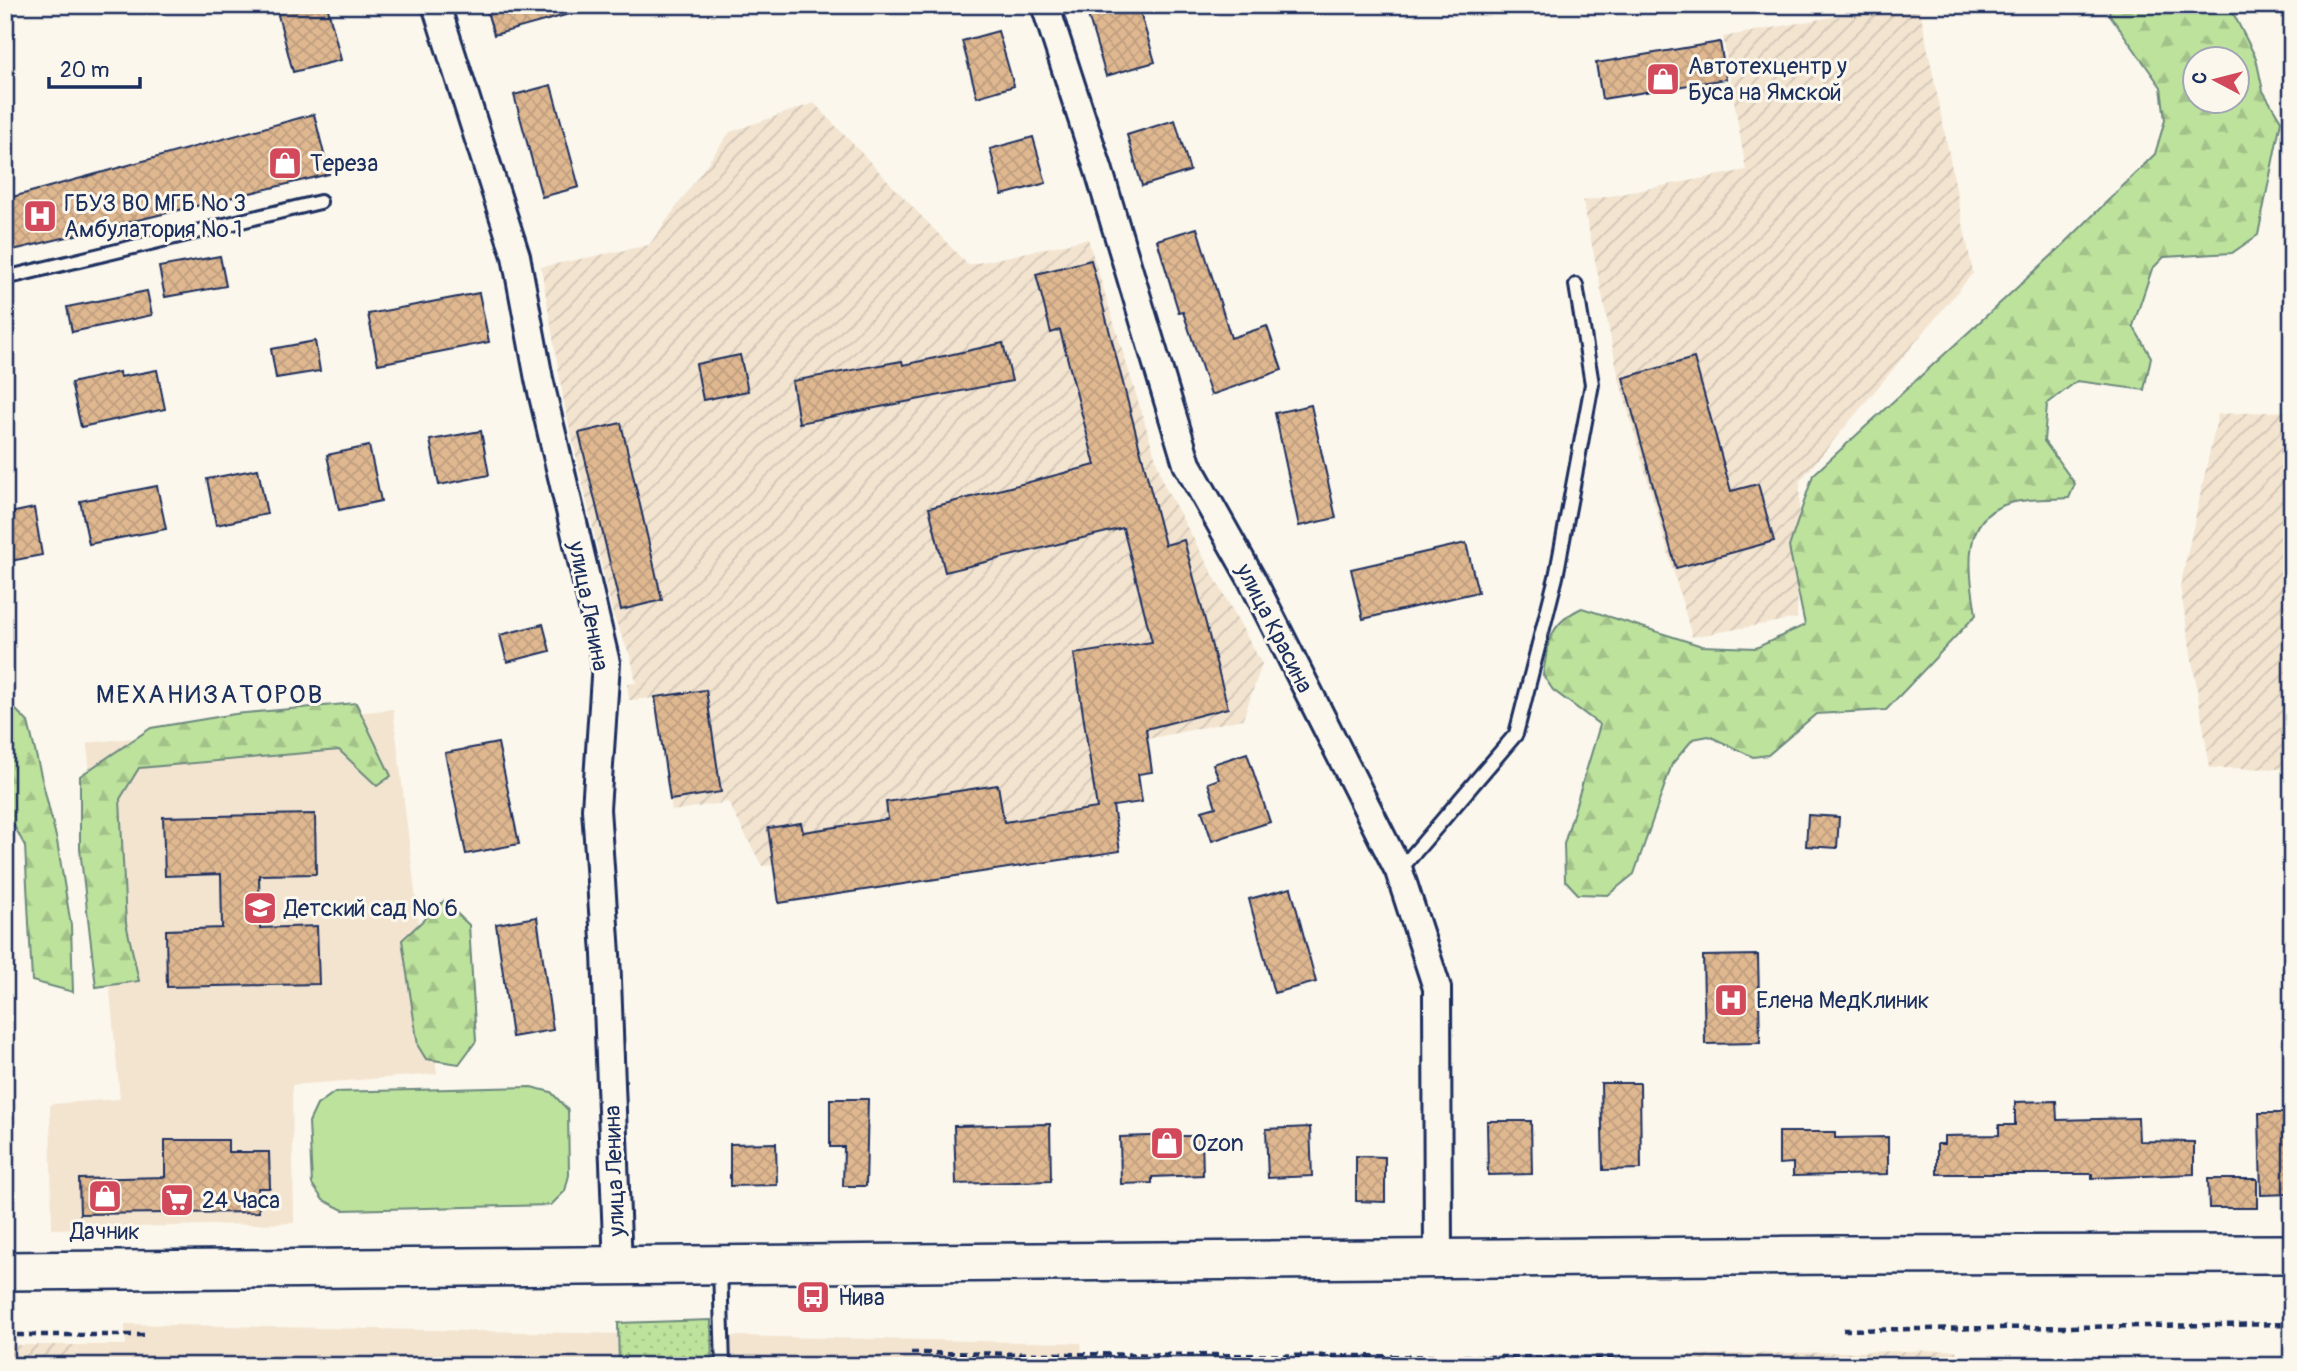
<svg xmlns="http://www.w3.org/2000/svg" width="2297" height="1371" font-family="Pangolin,sans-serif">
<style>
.built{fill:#f3e4d0}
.industrial{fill:url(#industrial-furrows)}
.grass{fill:url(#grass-dots);stroke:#6c887d;stroke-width:2}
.forest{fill:url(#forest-firs);stroke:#6c887d;stroke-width:2;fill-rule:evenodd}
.garden{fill:#bde29c;stroke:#6c887d;stroke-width:2}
.building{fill:url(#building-cross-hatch);stroke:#1b2f5e;stroke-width:2}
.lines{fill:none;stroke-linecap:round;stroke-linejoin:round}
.lane-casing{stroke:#1b2f5e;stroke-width:18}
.street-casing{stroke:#1b2f5e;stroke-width:32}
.secondary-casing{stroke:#1b2f5e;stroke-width:42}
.path{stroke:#1b2f5e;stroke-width:4.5;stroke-dasharray:7 5;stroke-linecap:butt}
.lane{stroke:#fbf7ec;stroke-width:12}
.street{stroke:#fbf7ec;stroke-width:26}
.secondary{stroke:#fbf7ec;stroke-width:37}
.labels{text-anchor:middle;stroke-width:6;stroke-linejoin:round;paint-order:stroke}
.poi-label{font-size:23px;fill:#1b2f5e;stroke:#fbf7ec;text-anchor:start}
.street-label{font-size:23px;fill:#1b2f5e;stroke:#fbf7ec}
.quarter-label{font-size:26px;letter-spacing:2px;fill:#1b2f5e;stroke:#fbf7ec}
</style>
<defs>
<pattern id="industrial-furrows" width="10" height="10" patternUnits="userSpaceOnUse" patternTransform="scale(1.75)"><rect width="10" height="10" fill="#f3e4d0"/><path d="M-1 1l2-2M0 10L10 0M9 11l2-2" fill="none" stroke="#d0c4b5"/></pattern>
<pattern id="grass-dots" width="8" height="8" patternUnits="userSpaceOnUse" patternTransform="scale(1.75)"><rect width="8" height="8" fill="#bde29c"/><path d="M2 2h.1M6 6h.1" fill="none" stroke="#a2c289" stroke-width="1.8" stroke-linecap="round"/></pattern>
<pattern id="forest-firs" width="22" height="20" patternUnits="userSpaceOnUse" patternTransform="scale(1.75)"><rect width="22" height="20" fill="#bde29c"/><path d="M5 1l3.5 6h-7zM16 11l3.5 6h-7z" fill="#a2c289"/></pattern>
<pattern id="building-cross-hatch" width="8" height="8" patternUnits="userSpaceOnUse" patternTransform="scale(1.75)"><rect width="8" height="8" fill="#dfb890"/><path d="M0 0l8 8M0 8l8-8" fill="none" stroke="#bf9e7f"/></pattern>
</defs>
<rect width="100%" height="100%" fill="#fbf7ec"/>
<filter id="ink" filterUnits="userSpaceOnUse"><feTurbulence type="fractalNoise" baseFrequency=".0143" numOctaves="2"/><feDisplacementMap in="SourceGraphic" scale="14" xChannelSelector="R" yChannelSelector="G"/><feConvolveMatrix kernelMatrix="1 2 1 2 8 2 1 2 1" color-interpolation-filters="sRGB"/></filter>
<g filter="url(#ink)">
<path class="built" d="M 393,709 L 437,1074 L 292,1085 L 294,1223 L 52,1229 L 50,1104 L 120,1099 L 87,743 Z
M 125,1324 L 1081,1343 L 1083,1366 L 77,1366 L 76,1345 L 126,1345 Z"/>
<path class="industrial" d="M 1897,5 L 1919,5 L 1973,273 L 1800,481 L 1797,618 L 1692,637 L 1619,379 L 1583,201 L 1746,170 L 1723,37 Z
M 814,103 L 968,265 L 1088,239 L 1164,485 L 1262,664 L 1243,719 L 1148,739 L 1152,772 L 1138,774 L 1142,802 L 1113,806 L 1120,851 L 779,903 L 774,865 L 762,866 L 728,802 L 672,811 L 655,698 L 629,700 L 627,684 L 636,683 L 631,658 L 613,615 L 564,403 L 541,267 L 649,245 L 730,132 Z
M 2292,411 L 2292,769 L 2210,768 L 2180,587 L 2218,414 Z
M 5,1345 L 76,1345 L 77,1366 L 5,1366 Z
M 1956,1350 L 1960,1366 L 1685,1366 L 1684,1355 Z"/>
<path class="grass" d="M 711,1320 L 712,1366 L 619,1366 L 618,1323 Z"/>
<path class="forest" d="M 2109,5 L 2229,5 L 2256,58 L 2263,91 L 2281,121 L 2258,235 L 2232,253 L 2164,257 L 2152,269 L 2133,326 L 2151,357 L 2144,390 L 2077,381 L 2047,404 L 2044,441 L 2075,484 L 2069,498 C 2049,500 2022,498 2004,505 C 1958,522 1971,578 1976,615 L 1886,710 L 1816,714 L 1768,755 L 1753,757 L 1709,736 L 1693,739 L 1672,764 L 1634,874 L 1608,895 L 1578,894 L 1565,880 L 1564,844 L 1600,725 L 1553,690 L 1543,675 C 1548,643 1549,623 1582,608 L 1702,646 L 1756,648 L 1805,625 L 1789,547 L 1813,475 L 2060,248 L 2155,154 L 2165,120 L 2161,87 L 2110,15 ZM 2196,60 L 2238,60 L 2238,102 L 2196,102 Z
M 5,699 L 28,722 L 57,841 L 71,925 L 73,992 L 32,981 L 25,846 L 5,809 Z
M 356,703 L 391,776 L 377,786 L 339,750 L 139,768 L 120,799 L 126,923 L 139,981 L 96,987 L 80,849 L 80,776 L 151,728 L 235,714 Z
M 444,901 L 469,925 L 476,1041 L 459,1064 L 426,1059 L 418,1046 L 402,940 Z"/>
<path class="garden" d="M 531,1087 L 551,1092 L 568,1110 L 569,1175 L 565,1191 L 551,1205 L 343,1210 L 323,1200 L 312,1184 L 309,1122 L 317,1105 L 335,1092 Z"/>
<path class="building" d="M 298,5 L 327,5 L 341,60 L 293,72 L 277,11 Z
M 485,5 L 572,5 L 573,13 L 494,35 Z
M 1085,5 L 1138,5 L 1155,62 L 1106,76 Z
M 998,31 L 1014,86 L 977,97 L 962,41 Z
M 1720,42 L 1726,79 L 1602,99 L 1596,63 Z
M 551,85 L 579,187 L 542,197 L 514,95 Z
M 314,114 L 329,174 L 5,252 L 5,199 Z
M 1175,120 L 1190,171 L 1142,186 L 1127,135 Z
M 1033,137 L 1046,183 L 1002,195 L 990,149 Z
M 1197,228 L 1231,338 L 1267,326 L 1282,370 L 1211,395 L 1183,312 L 1179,313 L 1157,240 Z
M 220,256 L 226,286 L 165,297 L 159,267 Z
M 1091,260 L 1165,545 L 1184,540 L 1228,708 L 1146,729 L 1152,772 L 1138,774 L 1142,802 L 1113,806 L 1120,851 L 779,903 L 768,828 L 801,823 L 803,832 L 888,819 L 886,802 L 998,785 L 1004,822 L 1097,808 L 1074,654 L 1152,642 L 1123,528 L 945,572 L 929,508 L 1095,465 L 1060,330 L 1051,333 L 1036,274 Z
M 147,291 L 152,315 L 72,332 L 67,307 Z
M 479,293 L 489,342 L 378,364 L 368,314 Z
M 315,341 L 320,371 L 276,378 L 271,349 Z
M 1003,343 L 1012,381 L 799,423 L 792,381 L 902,361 L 903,365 Z
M 740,355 L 748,391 L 703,400 L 696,364 Z
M 1694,358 L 1731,491 L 1758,484 L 1774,541 L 1676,568 L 1623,378 Z
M 157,370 L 165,409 L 81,427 L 71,383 L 119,372 L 120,377 Z
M 1311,405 L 1336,518 L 1299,526 L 1275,413 Z
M 621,423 L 662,600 L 621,610 L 579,433 Z
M 481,431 L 489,475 L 439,485 L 430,440 Z
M 369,446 L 381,501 L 339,510 L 327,455 Z
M 258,469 L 267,514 L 216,525 L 207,479 Z
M 157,486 L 166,529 L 89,544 L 80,501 Z
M 34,508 L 42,555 L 5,562 L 5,514 Z
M 1466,543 L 1478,592 L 1363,619 L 1351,569 Z
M 543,624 L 550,651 L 507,662 L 500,635 Z
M 706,690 L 721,792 L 670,800 L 655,697 Z
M 498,743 L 519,844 L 466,854 L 445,753 Z
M 1247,753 L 1270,822 L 1212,841 L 1202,811 L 1216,807 L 1208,783 L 1219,779 L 1213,764 Z
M 315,814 L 316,874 L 259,875 L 260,928 L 317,926 L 319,984 L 167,987 L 166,930 L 222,928 L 221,874 L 165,876 L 163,817 Z
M 1808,815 L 1839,817 L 1837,848 L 1806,846 Z
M 1291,888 L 1316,982 L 1274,993 L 1249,899 Z
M 537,917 L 553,1030 L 512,1037 L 496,924 Z
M 1758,955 L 1760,1043 L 1705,1044 L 1703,956 Z
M 1601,1083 L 1640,1083 L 1641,1169 L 1603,1170 Z
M 830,1099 L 868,1099 L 866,1186 L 843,1186 L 844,1147 L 830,1147 Z
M 2056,1101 L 2057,1120 L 2138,1118 L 2139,1141 L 2194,1142 L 2194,1174 L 2092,1178 L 2092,1174 L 1937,1174 L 1937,1144 L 1944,1144 L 1944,1136 L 1999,1135 L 1999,1125 L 2015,1125 L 2015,1102 Z
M 2259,1113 L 2292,1113 L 2292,1194 L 2261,1195 Z
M 1487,1121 L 1531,1121 L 1532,1174 L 1488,1175 Z
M 1050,1124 L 1051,1181 L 956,1184 L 954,1126 Z
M 1310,1127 L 1312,1176 L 1268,1178 L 1266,1129 Z
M 1779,1132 L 1835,1132 L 1835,1138 L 1888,1137 L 1888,1174 L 1793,1176 L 1793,1163 L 1779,1164 Z
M 1150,1136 L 1202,1136 L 1203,1175 L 1152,1177 L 1152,1183 L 1121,1184 L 1120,1137 Z
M 165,1140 L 228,1140 L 228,1152 L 269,1152 L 270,1188 L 258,1188 L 259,1212 L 80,1214 L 79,1179 L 165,1177 Z
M 776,1143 L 777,1185 L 730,1186 L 730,1144 Z
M 1356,1156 L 1385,1157 L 1385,1202 L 1356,1201 Z
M 2208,1179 L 2257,1179 L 2257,1208 L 2209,1208 Z"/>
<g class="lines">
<g class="lane-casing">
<path id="lane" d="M 5,278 L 320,202
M 1399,871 L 1516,734 L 1556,577 L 1592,384 L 1576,285
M 720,1268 L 723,1366"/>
</g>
<g class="street-casing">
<path id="street" d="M 436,5 L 516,256 L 539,379 L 606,663 L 596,809 L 606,954 L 618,1267
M 1045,5 L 1099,171 L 1187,464 L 1251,578 L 1399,871 L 1437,988 L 1438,1259"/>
</g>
<g class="secondary-casing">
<path id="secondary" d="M 5,1271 L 1840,1255 L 2292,1254"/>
</g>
<path class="path" d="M 1843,1330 L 2292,1324
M 5,1335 L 145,1335
M 911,1353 L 1634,1358"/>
<use href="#lane" class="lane"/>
<use href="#street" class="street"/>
<use href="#secondary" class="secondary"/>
</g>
</g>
<defs>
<g id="shop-square" transform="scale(1.75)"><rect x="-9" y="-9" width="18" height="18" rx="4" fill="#d1495b" stroke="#fbf7ec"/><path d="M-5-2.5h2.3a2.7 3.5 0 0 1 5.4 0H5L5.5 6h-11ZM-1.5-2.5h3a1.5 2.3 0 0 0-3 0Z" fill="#fff"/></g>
<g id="hospital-square" transform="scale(1.75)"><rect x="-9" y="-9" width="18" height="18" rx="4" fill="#d1495b" stroke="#fbf7ec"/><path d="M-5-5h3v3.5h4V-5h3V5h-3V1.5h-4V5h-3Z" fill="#fff"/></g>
<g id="school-square" transform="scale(1.75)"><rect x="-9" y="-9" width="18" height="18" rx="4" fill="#d1495b" stroke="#fbf7ec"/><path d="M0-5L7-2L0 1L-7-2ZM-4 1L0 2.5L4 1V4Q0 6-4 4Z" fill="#fff"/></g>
<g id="supermarket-square" transform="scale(1.75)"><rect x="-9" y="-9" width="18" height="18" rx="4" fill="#d1495b" stroke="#fbf7ec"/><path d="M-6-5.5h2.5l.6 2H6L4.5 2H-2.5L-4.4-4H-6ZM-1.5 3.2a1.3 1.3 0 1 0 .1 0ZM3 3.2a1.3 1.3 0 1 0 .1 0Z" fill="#fff"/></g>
<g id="bus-square" transform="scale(1.75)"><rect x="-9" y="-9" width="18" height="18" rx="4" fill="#d1495b" stroke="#fbf7ec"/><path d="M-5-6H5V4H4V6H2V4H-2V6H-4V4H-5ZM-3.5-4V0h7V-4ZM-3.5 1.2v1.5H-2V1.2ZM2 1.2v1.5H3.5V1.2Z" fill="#fff"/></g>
</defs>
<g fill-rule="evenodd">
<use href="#shop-square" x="1663" y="79"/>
<use href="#shop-square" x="285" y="163"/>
<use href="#hospital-square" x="40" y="216"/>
<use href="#school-square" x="260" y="908"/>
<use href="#hospital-square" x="1731" y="1000"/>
<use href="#shop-square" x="1167" y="1143"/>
<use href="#shop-square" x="105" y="1196"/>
<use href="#supermarket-square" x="177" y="1200"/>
<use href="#bus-square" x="813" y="1297"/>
</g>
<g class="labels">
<g class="poi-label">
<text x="1688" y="74">Автотехцентр у<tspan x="1688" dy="26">Буса на Ямской</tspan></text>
<text x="310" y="171">Тереза</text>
<text x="64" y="211">ГБУЗ ВО МГБ № 3<tspan x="64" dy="26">Амбулатория № 1</tspan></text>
<text x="284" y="916">Детский сад № 6</text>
<text x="1756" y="1008">Елена МедКлиник</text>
<text x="1192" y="1151">Ozon</text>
<text x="202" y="1208">24 Часа</text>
<text x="105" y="1239" text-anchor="middle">Дачник</text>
<text x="838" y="1305">Нива</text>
</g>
<g class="street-label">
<text transform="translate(589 606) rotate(79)" y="8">улица Ленина</text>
<text transform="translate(1275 628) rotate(63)" y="8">улица Красина</text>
<text transform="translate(614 1171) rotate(-92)" y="8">улица Ленина</text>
</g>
<g class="quarter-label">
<text x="210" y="703">МЕХАНИЗАТОРОВ</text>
</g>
</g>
<rect width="2297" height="1371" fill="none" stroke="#fbf7ec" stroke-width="28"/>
<rect x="14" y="14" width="2269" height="1343" fill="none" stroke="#1b2f5e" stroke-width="2.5" filter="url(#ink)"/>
<g transform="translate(2216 80) rotate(277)"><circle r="33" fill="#fbf7ec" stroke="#a1a7b3" stroke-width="2"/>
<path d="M0-5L12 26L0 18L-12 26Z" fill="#d1495b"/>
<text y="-10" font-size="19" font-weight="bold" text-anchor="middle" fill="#1b2f5e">С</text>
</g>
<path d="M49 77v10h91v-10" fill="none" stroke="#1b2f5e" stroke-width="3.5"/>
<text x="60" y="77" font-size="21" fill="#1b2f5e" stroke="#fbf7ec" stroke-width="5" paint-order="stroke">20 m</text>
</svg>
